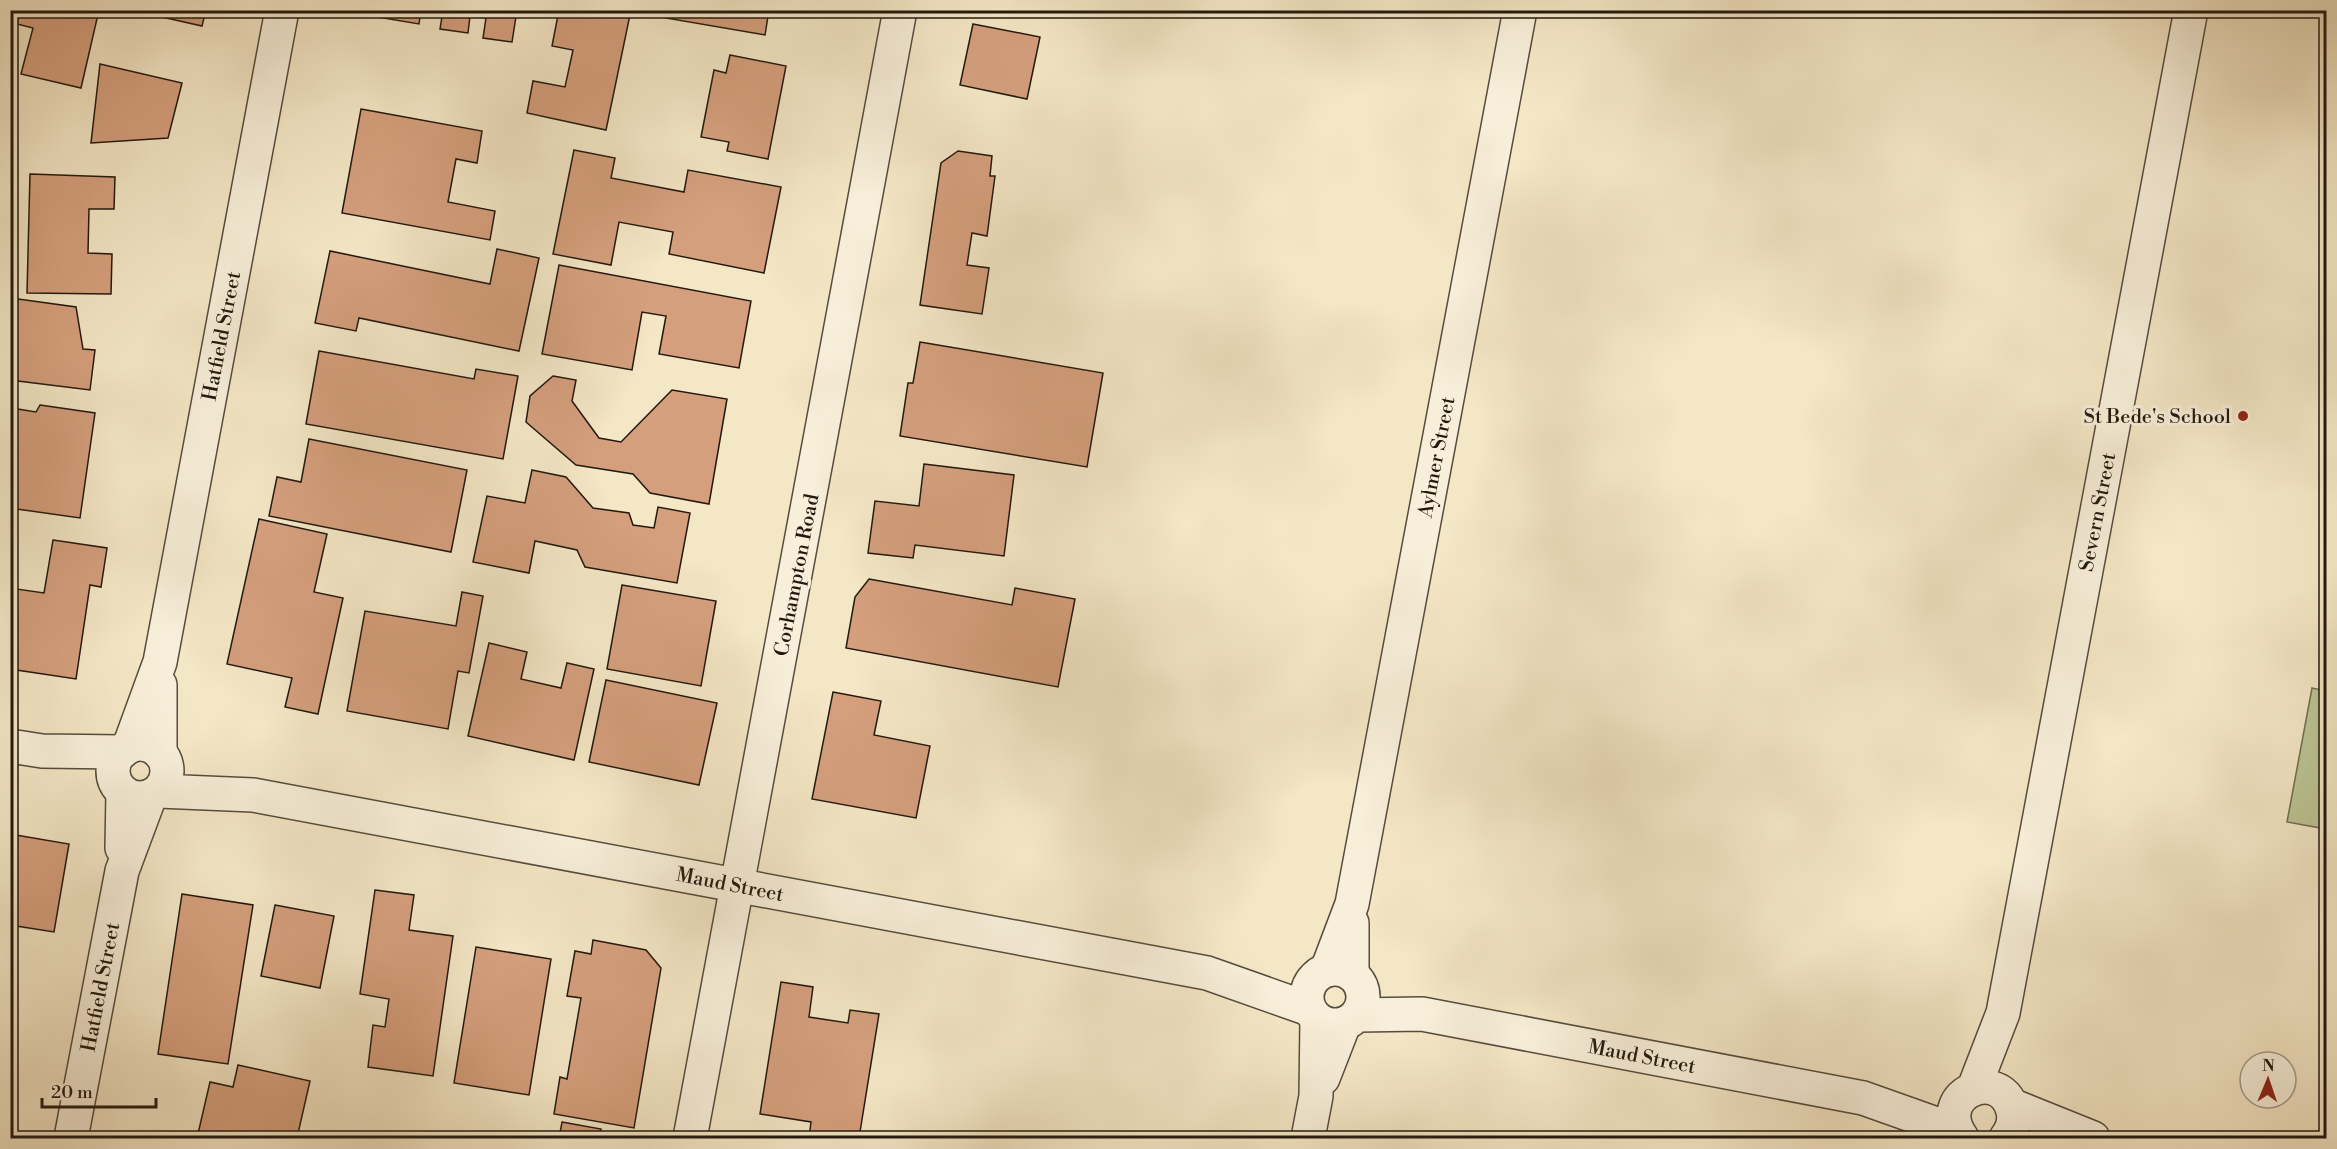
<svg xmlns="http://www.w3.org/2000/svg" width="2337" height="1149" font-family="'Libre Bodoni',serif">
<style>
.green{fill:#bcc594;stroke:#6f6f52;stroke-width:1.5}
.building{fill:#d59f7d;stroke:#22190f;stroke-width:1.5}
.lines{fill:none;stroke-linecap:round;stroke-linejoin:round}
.minor-casing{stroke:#564c3d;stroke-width:36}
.tertiary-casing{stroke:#564c3d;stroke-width:36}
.minor{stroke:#f8efda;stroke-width:33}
.tertiary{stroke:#f8efda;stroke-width:33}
.poi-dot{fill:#8f2418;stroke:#f8efda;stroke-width:2}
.labels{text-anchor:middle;stroke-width:6;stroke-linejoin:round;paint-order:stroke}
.street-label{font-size:20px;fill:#22190f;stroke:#f8efda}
.poi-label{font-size:20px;fill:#22190f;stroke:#f8efda;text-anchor:end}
</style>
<rect width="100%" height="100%" fill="#f4e7c6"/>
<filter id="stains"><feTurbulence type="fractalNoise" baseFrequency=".00333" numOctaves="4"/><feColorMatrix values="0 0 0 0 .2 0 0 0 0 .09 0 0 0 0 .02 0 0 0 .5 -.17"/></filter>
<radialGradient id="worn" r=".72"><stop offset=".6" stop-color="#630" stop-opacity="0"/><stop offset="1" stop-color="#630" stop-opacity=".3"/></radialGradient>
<path class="green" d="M 2312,688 L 2326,691 L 2326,829 L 2287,822 Z"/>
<path class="building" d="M 20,10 L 99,10 L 81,88 L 21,74 L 33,28 L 17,24 Z
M 131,10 L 206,10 L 202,26 Z
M 354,10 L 421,10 L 419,24 L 353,13 Z
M 443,10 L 517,10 L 512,42 L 483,38 L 486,18 L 470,16 L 468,33 L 440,29 Z
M 559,10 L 631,10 L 606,130 L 527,113 L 533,81 L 565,87 L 573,50 L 552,46 Z
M 655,10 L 769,10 L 765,35 L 654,16 Z
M 973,24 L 1040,37 L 1027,99 L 960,85 Z
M 730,55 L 786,66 L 768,159 L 727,151 L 729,142 L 701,137 L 714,70 L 726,73 Z
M 100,64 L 182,83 L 168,138 L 91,143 Z
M 361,109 L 482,131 L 477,163 L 456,159 L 448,202 L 495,211 L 490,240 L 342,213 Z
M 574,150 L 615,158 L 611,178 L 684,192 L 688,170 L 781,187 L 764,273 L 669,254 L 673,232 L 619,222 L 611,265 L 553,254 Z
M 958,151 L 992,156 L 990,176 L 995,176 L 987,236 L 972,233 L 967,265 L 989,268 L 982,314 L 920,305 L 941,163 Z
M 30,174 L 115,177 L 114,209 L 89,209 L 88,253 L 112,254 L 111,294 L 27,293 Z
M 497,249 L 539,258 L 519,351 L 359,318 L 356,331 L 315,323 L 330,251 L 490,284 Z
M 559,265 L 751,301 L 739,368 L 659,354 L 666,316 L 642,312 L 632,370 L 542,354 Z
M 18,299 L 76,307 L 83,349 L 95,350 L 90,390 L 10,380 L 10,356 Z
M 920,342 L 1103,373 L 1087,467 L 900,436 L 908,383 L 913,383 Z
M 319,351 L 474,379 L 476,369 L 518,376 L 503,459 L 306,424 Z
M 553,376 L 576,380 L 572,401 L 599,438 L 621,442 L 672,390 L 727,399 L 709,504 L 650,493 L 633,474 L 576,465 L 526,422 L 530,396 Z
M 40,405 L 95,413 L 80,518 L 10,508 L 11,408 L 36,412 Z
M 309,439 L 467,470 L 451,552 L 269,516 L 277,477 L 301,482 Z
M 924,464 L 1014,475 L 1004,556 L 915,545 L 913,558 L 868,553 L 875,501 L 919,506 Z
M 532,470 L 566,477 L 593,508 L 629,513 L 633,525 L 654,528 L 658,507 L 690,513 L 677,583 L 585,567 L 577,550 L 535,541 L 529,573 L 473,562 L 487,496 L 525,503 Z
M 259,519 L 327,534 L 314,592 L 343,598 L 318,714 L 285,707 L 292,678 L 227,664 Z
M 53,540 L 107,548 L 101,587 L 90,585 L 76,679 L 10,669 L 10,588 L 44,593 Z
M 869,579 L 1012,605 L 1015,588 L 1075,599 L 1058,687 L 846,648 L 855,597 Z
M 622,585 L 716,601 L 701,686 L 607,669 Z
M 462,592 L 483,596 L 469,673 L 458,671 L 448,729 L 347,711 L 365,611 L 456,626 Z
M 489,643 L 527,652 L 521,679 L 561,688 L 567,663 L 594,669 L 574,760 L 468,736 Z
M 606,680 L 717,703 L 699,785 L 589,762 Z
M 833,692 L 881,701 L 874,735 L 930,746 L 916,818 L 812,799 Z
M 10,834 L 69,844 L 54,932 L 10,925 Z
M 375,890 L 414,895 L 409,930 L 453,936 L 433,1076 L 368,1067 L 373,1025 L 385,1027 L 389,999 L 360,994 Z
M 182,894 L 253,905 L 228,1064 L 158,1054 Z
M 275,905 L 334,916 L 320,988 L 261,976 Z
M 593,940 L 646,950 L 661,968 L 634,1128 L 554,1114 L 560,1077 L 567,1079 L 581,998 L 567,996 L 575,951 L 591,954 Z
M 476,947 L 551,959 L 529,1095 L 454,1083 Z
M 781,982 L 813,987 L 809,1017 L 848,1023 L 850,1010 L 879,1014 L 859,1138 L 809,1138 L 811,1122 L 760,1114 Z
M 238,1065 L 310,1081 L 297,1138 L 197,1138 L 210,1082 L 233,1087 Z
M 562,1122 L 601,1129 L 599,1138 L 559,1138 Z"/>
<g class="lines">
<g class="minor-casing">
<path id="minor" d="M 129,747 L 160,662 L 282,10
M 160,753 L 160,685
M 122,848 L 123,792
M 1352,923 L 1352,974
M 1327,970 L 1352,904 L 1520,10
M 1323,1078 L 1344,1024
M 71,1138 L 122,871 L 150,796
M 690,1138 L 900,10
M 1308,1138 L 1316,1096 L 1317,1019"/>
</g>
<g class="tertiary-casing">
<path id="tertiary" d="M113 771a27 27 0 1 1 54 0a27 27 0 1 1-54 0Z
M 10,746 L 42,751 L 122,752
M 159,791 L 253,795 L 1207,973 L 1309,1009
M1307 997a28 28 0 1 1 56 0a28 28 0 1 1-56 0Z
M 1358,1015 L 1422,1014 L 1863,1098 L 1956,1131
M 1974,1088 L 2003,1013 L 2191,10
M 2011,1105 L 2093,1138
M 1962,1138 C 1931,1095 1998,1065 2012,1108 C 2016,1119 2013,1129 2006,1138"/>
</g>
<use href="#minor" class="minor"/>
<use href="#tertiary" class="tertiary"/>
</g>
<circle class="poi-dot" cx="2243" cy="416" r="6"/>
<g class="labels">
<g class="street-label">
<text transform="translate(221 336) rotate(-79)" y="7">Hatfield Street</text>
<text transform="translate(1436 457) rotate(-79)" y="7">Aylmer Street</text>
<text transform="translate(2097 512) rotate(-79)" y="7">Severn Street</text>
<text transform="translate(796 575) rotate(-79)" y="7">Corhampton Road</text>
<text transform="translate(730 884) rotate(11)" y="7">Maud Street</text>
<text transform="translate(100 987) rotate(-79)" y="7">Hatfield Street</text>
<text transform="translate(1642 1056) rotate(11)" y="7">Maud Street</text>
</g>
<g class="poi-label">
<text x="2231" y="423">St Bede's School</text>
</g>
</g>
<rect width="2337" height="1149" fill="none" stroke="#f4e7c6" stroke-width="36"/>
<rect x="12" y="12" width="2313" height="1125" fill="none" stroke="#22190f" stroke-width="3"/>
<rect x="18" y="18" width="2301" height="1113" fill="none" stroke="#22190f" stroke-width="1.5"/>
<g transform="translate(2268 1080) rotate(2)"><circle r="28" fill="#f8efda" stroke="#a29989" stroke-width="1.5"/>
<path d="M0-4.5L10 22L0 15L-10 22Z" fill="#8f2418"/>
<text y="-9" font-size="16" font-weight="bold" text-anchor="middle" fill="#22190f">N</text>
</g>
<path d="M42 1098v9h114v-9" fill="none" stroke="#22190f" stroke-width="3"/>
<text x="51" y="1098" font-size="18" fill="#22190f" stroke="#f8efda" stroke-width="4.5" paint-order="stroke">20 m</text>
<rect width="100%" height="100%" filter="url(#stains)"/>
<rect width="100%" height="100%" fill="url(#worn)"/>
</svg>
